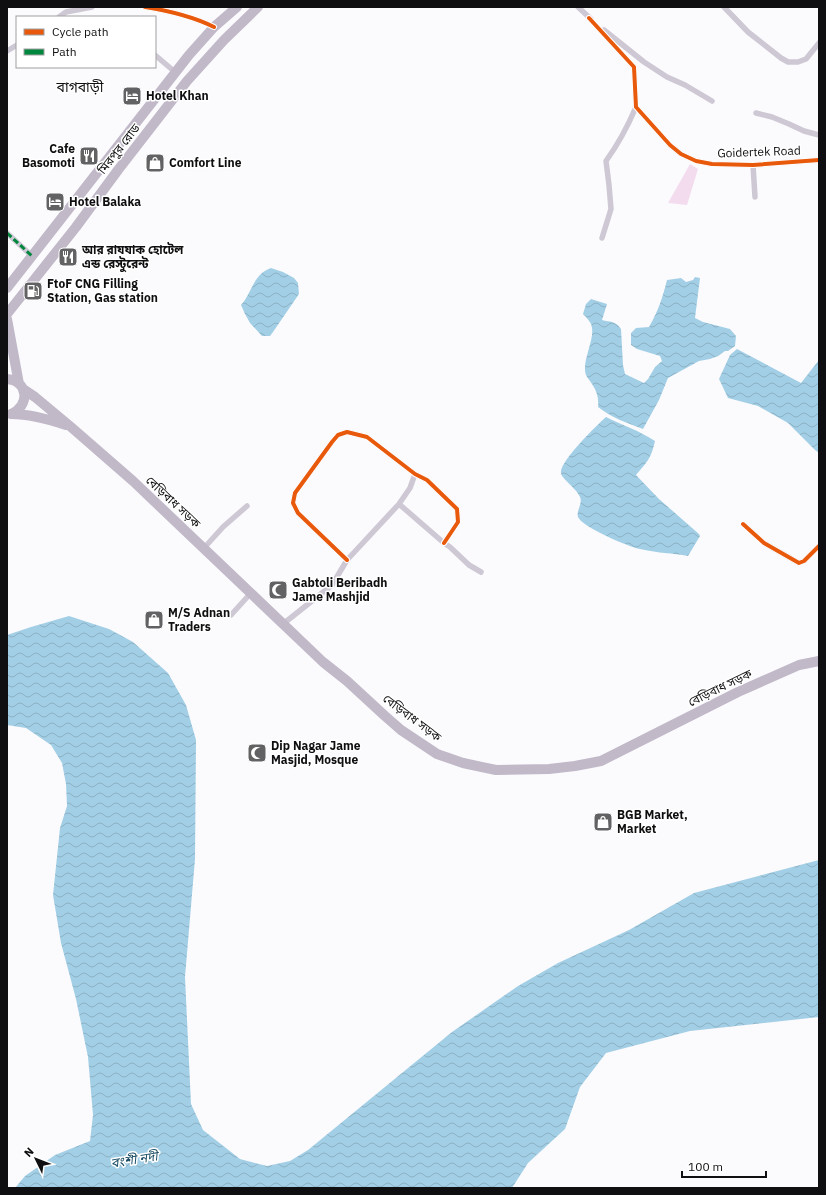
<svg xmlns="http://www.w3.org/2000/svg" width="826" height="1195" font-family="'IBM Plex Sans','Noto Sans Bengali',sans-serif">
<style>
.green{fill:#f4dcef}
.water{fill:url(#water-waves)}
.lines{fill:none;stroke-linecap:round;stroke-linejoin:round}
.minor{stroke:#cec8d4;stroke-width:5.5}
.trunk{stroke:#c1b8c8;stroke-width:10}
.quiet{stroke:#00873e;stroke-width:3;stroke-dasharray:6 3;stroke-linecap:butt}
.cycleway-casing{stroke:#fff;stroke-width:6}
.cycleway{stroke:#e8590c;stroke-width:4}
.labels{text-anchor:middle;stroke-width:3;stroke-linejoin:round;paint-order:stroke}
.poi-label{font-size:12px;font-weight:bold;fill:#0f0f11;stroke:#fff;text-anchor:start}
.street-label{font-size:12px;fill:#0f0f11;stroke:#fff}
.water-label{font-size:13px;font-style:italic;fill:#1a4d64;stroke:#fff}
.quarter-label{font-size:14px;fill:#0f0f11;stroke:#fff}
</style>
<defs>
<pattern id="water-waves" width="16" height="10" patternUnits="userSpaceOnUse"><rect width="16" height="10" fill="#a3cfe6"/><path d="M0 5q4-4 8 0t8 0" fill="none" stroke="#8bb1c4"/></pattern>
</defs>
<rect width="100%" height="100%" fill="#fbfbfe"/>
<path class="green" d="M 690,164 L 698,169 L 687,205 L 668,203 Z"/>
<path class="water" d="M 271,268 L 283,272 L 294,278 L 298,283 L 299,294 L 273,332 L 270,336 L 262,336 L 250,323 L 245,314 L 241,305 C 252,293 253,274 271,268 Z
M 695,277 L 700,278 L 695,318 L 703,322 L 730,329 L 736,336 L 735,346 L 728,351 L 725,351 L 718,356 L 710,359 L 699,361 L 668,378 L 659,400 L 643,429 C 627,423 612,418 598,407 C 599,399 597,391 592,384 C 589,379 585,376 585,370 C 584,356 596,337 591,324 C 589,320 586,317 583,314 L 586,304 L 591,299 L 607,304 L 602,320 C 610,322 616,321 621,329 L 623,365 L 625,374 L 644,383 L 648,379 L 655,367 L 662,361 L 660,356 L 637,349 L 631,345 L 631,333 L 636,328 L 649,327 C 658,312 663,296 667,280 L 681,278 L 686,282 L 693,280 Z
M 737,349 L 801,383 L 819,360 L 819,453 L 815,450 L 788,423 L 758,406 L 728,398 L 719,379 L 730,355 Z
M 606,417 C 622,425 640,431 655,441 C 651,459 647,462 636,475 L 659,499 L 699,534 L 700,536 L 688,556 C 673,553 656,553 640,549 C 629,547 582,527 578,517 C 576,511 583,503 580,497 C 577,489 561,478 561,473 C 559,462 597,425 606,417 Z
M 69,616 L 109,629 L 133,642 L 168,673 L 186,705 L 196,740 L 195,859 L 185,977 L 191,1104 L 203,1130 L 240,1159 L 267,1166 L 290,1161 L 308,1150 L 452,1032 L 518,986 L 558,963 L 629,930 L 694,893 L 819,860 L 819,1017 L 690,1031 L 606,1053 L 580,1087 L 565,1129 L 528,1163 L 512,1188 L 15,1188 L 25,1176 L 55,1155 L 90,1141 L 93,1115 L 88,1057 L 76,999 L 61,943 L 53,895 L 60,828 L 67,806 L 66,784 L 62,763 L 51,745 L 26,728 L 7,725 L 7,635 L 31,627 Z"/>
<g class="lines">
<path class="minor" d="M 145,7 C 170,11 192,16 214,27
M 578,7 L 591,19
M 724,7 L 748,32 L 781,58 L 788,62 L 798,62 L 806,59 L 819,43
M 59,17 L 66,12 L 92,7
M 589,18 L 634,67 L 636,107 L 670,145 L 681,154 L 696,161 L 712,164 L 753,165 L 819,160
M 604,30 L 644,62 L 667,77 L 685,85 L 712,101
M 7,51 L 17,45
M 155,55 L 175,72
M 756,113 L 772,117 L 789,124 L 804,131 L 819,135
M 753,165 L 755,197
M 7,233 L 32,256
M 602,238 L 611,209 L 609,185 L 606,161 C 619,143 627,128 636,107
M 399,504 L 444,543 L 450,547 L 469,565 L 481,572
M 743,524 L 764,543 L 799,563 L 804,561 L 819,546
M 204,548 L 223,527 L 247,506
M 347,560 L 298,513 L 293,503 L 295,493 L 332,442 L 338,435 L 347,432 L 367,437 L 415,474 L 427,480 L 457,509 L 458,522 L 444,543
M 231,615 L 250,594
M 283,624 L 332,585 L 347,560 L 399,504 L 410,488 L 415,474"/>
<path class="trunk" d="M 7,288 L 189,55 L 214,27 L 237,7
M 7,314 L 76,227 L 118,170 L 187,81 L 224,40 L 258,7
M 7,319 L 19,384
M 7,379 C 29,381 30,406 11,414
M 23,389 L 35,397 L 71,427 L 133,481 L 323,662 L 347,681 L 385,716 L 401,730 L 437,754 L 463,763 L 496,770 L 549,769 L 575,766 L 601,761 L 738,692 L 799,665 L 819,661
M 11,414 C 30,414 48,419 66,425"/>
<path class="quiet" d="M 7,233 L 32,256"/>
<g class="cycleway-casing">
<path id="cycleway" d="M 145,7 C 170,11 192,16 214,27
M 589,18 L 634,67 L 636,107 L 670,145 L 681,154 L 696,161 L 712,164 L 753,165 L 819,160
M 743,524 L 764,543 L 799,563 L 804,561 L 819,546
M 347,560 L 298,513 L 293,503 L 295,493 L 332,442 L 338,435 L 347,432 L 367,437 L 415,474 L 427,480 L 457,509 L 458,522 L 444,543"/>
</g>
<use href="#cycleway" class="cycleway"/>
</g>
<defs>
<g id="hotel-square" transform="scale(1)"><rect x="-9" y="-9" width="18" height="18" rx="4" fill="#626264" stroke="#fff"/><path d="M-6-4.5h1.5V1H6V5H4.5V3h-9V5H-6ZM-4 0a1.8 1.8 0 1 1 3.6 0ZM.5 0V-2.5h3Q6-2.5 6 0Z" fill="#fff"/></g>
<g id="restaurant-square" transform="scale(1)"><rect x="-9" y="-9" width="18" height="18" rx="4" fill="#626264" stroke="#fff"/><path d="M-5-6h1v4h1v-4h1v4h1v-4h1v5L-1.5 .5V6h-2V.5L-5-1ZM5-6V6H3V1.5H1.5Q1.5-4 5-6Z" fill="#fff"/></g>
<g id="shop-square" transform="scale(1)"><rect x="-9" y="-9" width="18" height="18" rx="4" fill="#626264" stroke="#fff"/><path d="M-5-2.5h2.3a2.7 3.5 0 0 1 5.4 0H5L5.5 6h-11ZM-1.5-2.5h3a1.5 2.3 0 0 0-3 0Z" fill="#fff"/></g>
<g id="fuel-square" transform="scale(1)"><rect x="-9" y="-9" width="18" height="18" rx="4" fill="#626264" stroke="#fff"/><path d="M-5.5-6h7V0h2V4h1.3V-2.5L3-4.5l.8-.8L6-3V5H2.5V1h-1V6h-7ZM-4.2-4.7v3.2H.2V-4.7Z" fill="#fff"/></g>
<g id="mosque-square" transform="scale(1)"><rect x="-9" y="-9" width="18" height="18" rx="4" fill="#626264" stroke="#fff"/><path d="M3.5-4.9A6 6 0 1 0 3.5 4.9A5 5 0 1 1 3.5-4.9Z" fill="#fff"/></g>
</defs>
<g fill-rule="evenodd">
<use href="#hotel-square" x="132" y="96"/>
<use href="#restaurant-square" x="89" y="156"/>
<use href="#shop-square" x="155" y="163"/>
<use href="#hotel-square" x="55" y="202"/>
<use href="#restaurant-square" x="68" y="257"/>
<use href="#fuel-square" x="33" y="291"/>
<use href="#mosque-square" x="278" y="590"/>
<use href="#shop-square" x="154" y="620"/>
<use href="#mosque-square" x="257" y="753"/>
<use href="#shop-square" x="603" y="822"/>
</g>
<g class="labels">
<g class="poi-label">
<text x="146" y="100">Hotel Khan</text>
<text x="75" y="153" text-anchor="end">Cafe<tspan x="75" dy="14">Basomoti</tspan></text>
<text x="169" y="167">Comfort Line</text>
<text x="69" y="206">Hotel Balaka</text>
<text x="82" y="254">আর রাযযাক হোটেল<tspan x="82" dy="14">এন্ড রেস্টুরেন্ট</tspan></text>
<text x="47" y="288">FtoF CNG Filling<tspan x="47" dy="14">Station, Gas station</tspan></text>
<text x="292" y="587">Gabtoli Beribadh<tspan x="292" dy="14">Jame Mashjid</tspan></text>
<text x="168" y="617">M/S Adnan<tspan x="168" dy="14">Traders</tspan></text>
<text x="271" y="750">Dip Nagar Jame<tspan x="271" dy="14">Masjid, Mosque</tspan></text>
<text x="617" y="819">BGB Market,<tspan x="617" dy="14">Market</tspan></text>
</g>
<g class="street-label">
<text transform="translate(119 149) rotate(-52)" y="4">মিরপুর রোড</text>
<text transform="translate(759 152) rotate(-2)" y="4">Goidertek Road</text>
<text transform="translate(173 502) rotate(43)" y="4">বেড়িবাধ সড়ক</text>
<text transform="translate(720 688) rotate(-26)" y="4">বেড়িবাধ সড়ক</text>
<text transform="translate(412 718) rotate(37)" y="4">বেড়িবাধ সড়ক</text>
</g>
<g class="water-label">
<text transform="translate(134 1159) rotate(-9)" y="5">বংশী নদী</text>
</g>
<g class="quarter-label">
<text x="80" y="92">বাগবাড়ী</text>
</g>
</g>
<rect width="826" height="1195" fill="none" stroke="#0f0f11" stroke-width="16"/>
<rect x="16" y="16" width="140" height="52" fill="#ffffff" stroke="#9f9fa0"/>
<rect x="24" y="29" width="20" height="6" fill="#e8590c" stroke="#9f9fa0"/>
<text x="52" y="36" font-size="12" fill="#0f0f11">Cycle path</text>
<rect x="24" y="49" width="20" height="6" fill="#00873e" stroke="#9f9fa0"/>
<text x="52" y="56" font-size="12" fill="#0f0f11">Path</text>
<g transform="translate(36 1159) rotate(313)" stroke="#ffffff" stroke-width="3" paint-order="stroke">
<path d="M0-3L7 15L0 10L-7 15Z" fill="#0f0f11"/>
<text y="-6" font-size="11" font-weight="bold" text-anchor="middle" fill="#0f0f11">N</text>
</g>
<path d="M682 1171v6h84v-6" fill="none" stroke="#0f0f11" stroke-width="2"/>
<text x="688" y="1171" font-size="12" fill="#0f0f11" stroke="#ffffff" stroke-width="3" paint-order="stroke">100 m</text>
</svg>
